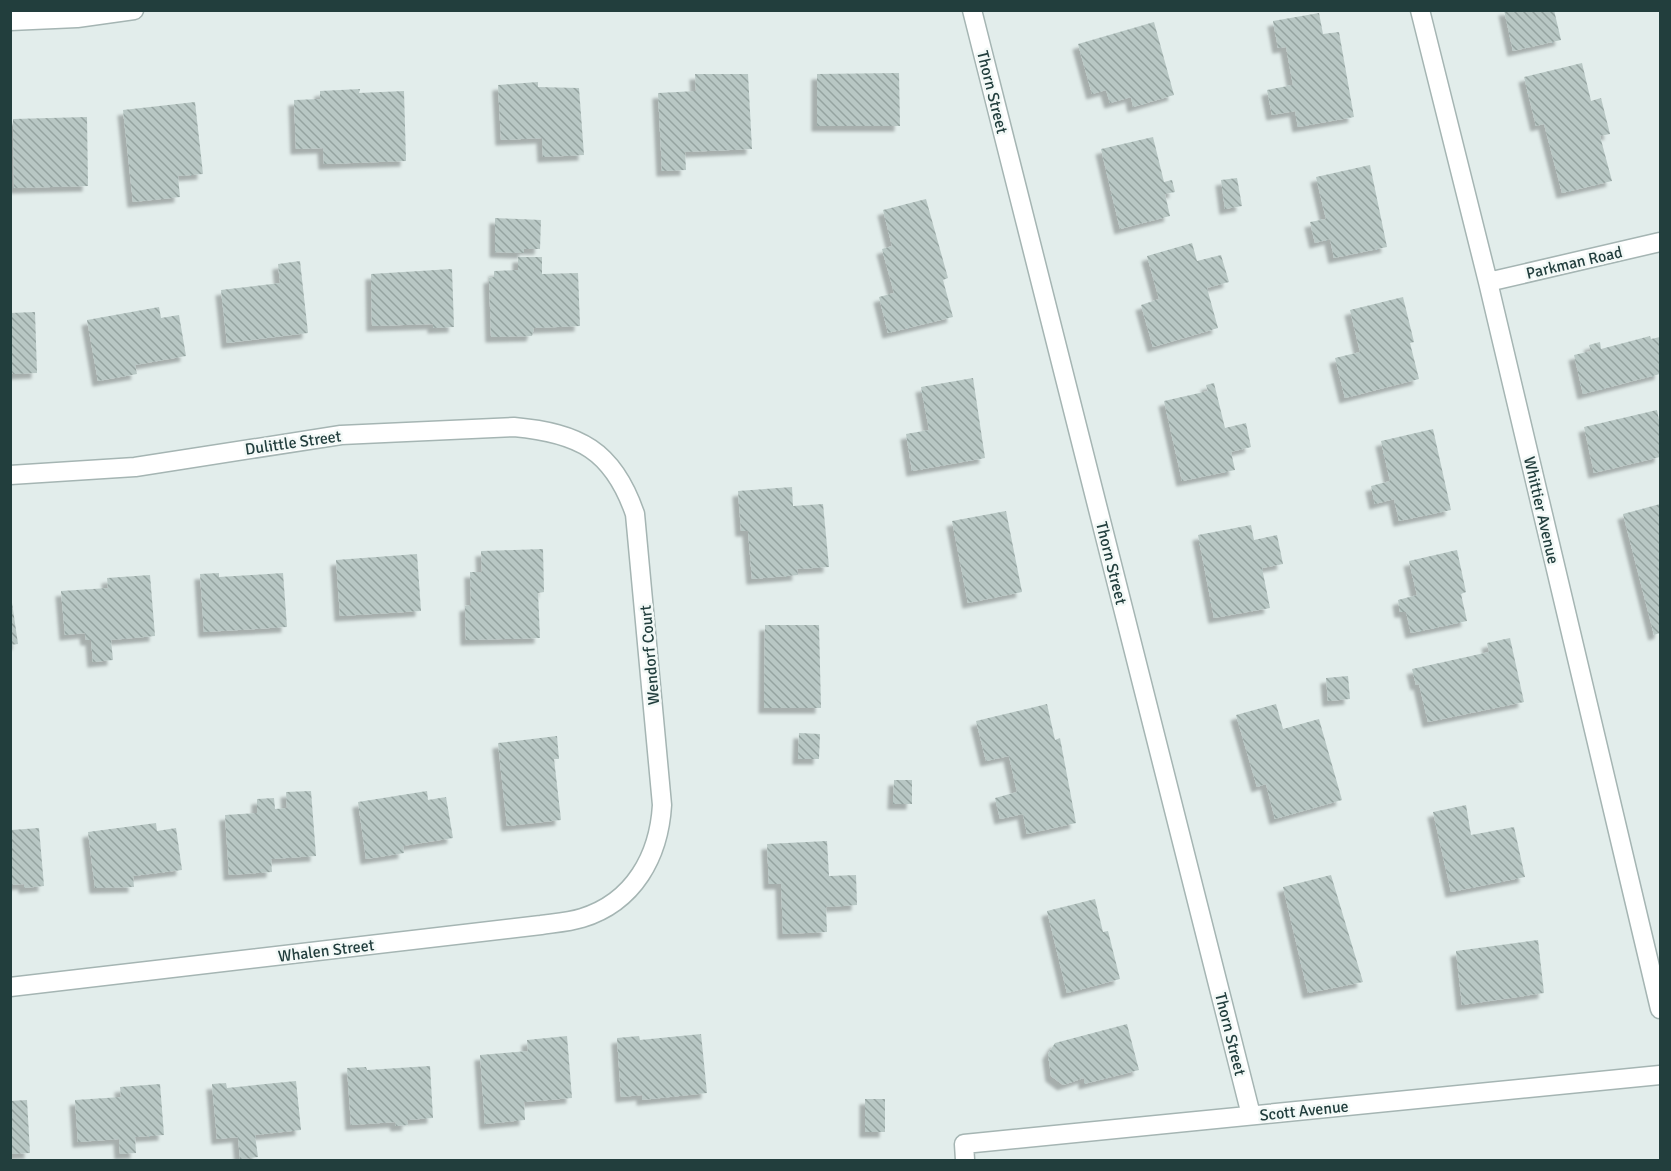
<svg xmlns="http://www.w3.org/2000/svg" width="1671" height="1171" font-family="Signika,sans-serif">
<style>
.building{fill:url(#building-back-hatch);filter:url(#shadow)}
.lines{fill:none;stroke-linecap:round;stroke-linejoin:round}
.street-casing{stroke:#a5b5b3;stroke-width:21}
.street{stroke:#fff;stroke-width:18}
.labels{text-anchor:middle;stroke-width:5;stroke-linejoin:round;paint-order:stroke}
.street-label{font-size:16px;fill:#223e3d;stroke:#f3f9f7}
</style>
<defs>
<pattern id="building-back-hatch" width="6" height="6" patternUnits="userSpaceOnUse" patternTransform="scale(1.5)"><rect width="6" height="6" fill="#b8c7c4"/><path d="M-1 5l2 2M0 0l6 6M5-1l2 2" fill="none" stroke="#95a3a0"/></pattern>
<filter id="shadow"><feDropShadow dx="-5.5" dy="5.5" stdDeviation="1.5" flood-color="#0004"/></filter>
</defs>
<rect width="100%" height="100%" fill="#e2edeb"/>
<path class="building" d="M 1504,10 L 1554,10 L 1561,40 L 1513,51 Z
M 1319,13 L 1323,34 L 1339,32 L 1354,117 L 1298,127 L 1295,111 L 1272,115 L 1267,90 L 1293,85 L 1286,47 L 1278,48 L 1273,21 Z
M 1154,22 L 1174,95 L 1133,107 L 1131,97 L 1110,103 L 1106,90 L 1092,94 L 1078,44 Z
M 1582,63 L 1591,101 L 1601,98 L 1610,134 L 1600,136 L 1612,181 L 1562,193 L 1544,124 L 1536,126 L 1524,77 Z
M 899,73 L 900,126 L 817,126 L 817,74 Z
M 695,74 L 748,74 L 752,149 L 685,152 L 686,170 L 662,171 L 658,93 L 696,91 Z
M 538,82 L 538,87 L 579,88 L 584,155 L 543,157 L 542,138 L 501,140 L 498,85 Z
M 360,89 L 359,93 L 404,91 L 406,161 L 324,164 L 323,148 L 296,149 L 294,100 L 320,99 L 320,91 Z
M 195,102 L 203,174 L 178,176 L 180,197 L 133,202 L 123,110 Z
M 87,117 L 88,186 L 14,188 L 13,119 Z
M 1153,137 L 1164,182 L 1172,180 L 1175,192 L 1165,194 L 1170,216 L 1120,229 L 1101,149 Z
M 1370,165 L 1387,247 L 1334,258 L 1330,239 L 1315,243 L 1310,222 L 1326,219 L 1316,177 Z
M 1237,178 L 1242,206 L 1225,209 L 1221,180 Z
M 926,199 L 948,278 L 943,280 L 953,317 L 888,333 L 879,297 L 894,293 L 882,249 L 892,246 L 883,210 Z
M 495,218 L 541,220 L 540,249 L 524,249 L 524,253 L 495,252 Z
M 1192,243 L 1197,261 L 1221,255 L 1229,282 L 1207,288 L 1218,328 L 1153,347 L 1141,305 L 1159,299 L 1147,256 Z
M 518,257 L 542,257 L 542,274 L 578,273 L 580,326 L 534,328 L 532,336 L 491,337 L 489,278 L 494,277 L 494,271 L 518,270 Z
M 300,261 L 308,333 L 227,343 L 221,290 L 280,283 L 278,264 Z
M 452,269 L 454,327 L 433,328 L 433,324 L 372,326 L 371,274 Z
M 1403,297 L 1414,342 L 1410,343 L 1419,379 L 1345,398 L 1335,358 L 1360,352 L 1350,310 Z
M 159,307 L 161,318 L 179,315 L 186,356 L 135,365 L 137,374 L 98,381 L 87,320 Z
M 35,312 L 37,373 L 13,374 L 10,368 L 10,313 Z
M 1650,336 L 1651,339 L 1660,337 L 1660,374 L 1583,394 L 1574,355 L 1591,351 L 1589,345 L 1600,342 L 1601,349 Z
M 973,378 L 985,458 L 912,471 L 906,434 L 929,430 L 921,387 Z
M 1214,383 L 1225,428 L 1246,423 L 1251,447 L 1231,452 L 1235,470 L 1182,481 L 1164,401 L 1208,391 L 1206,385 Z
M 1657,410 L 1660,425 L 1660,457 L 1594,473 L 1584,427 Z
M 1433,429 L 1451,510 L 1399,521 L 1394,499 L 1375,504 L 1371,486 L 1390,481 L 1381,441 Z
M 792,487 L 793,506 L 823,504 L 829,567 L 797,569 L 798,575 L 752,579 L 748,531 L 741,531 L 738,491 Z
M 1660,504 L 1660,633 L 1654,635 L 1623,514 Z
M 1006,511 L 1022,592 L 968,603 L 952,521 Z
M 1251,525 L 1254,540 L 1277,535 L 1283,564 L 1262,568 L 1270,608 L 1214,618 L 1198,535 Z
M 543,549 L 544,592 L 538,593 L 540,638 L 466,640 L 465,606 L 471,605 L 470,572 L 482,572 L 481,551 Z
M 1457,550 L 1466,592 L 1461,594 L 1467,621 L 1411,633 L 1406,612 L 1400,612 L 1398,600 L 1417,595 L 1409,561 Z
M 417,554 L 421,611 L 340,616 L 336,560 Z
M 219,573 L 219,577 L 283,573 L 287,627 L 204,632 L 200,574 Z
M 150,575 L 155,636 L 111,640 L 113,660 L 93,662 L 91,640 L 86,640 L 85,633 L 65,635 L 61,591 L 108,588 L 107,578 Z
M 10,589 L 18,644 L 10,645 Z
M 765,625 L 819,625 L 821,708 L 764,708 Z
M 1510,638 L 1524,702 L 1428,722 L 1419,684 L 1416,685 L 1412,669 L 1489,652 L 1487,643 Z
M 1348,676 L 1350,699 L 1328,701 L 1326,678 Z
M 1047,704 L 1055,740 L 1060,738 L 1076,823 L 1027,834 L 1023,814 L 1000,819 L 995,798 L 1017,792 L 1009,756 L 986,761 L 976,721 Z
M 1276,704 L 1283,729 L 1319,719 L 1342,800 L 1275,819 L 1266,784 L 1257,787 L 1236,715 Z
M 799,733 L 820,734 L 819,759 L 798,759 Z
M 557,736 L 559,759 L 554,759 L 561,820 L 507,826 L 498,743 Z
M 894,780 L 912,780 L 912,804 L 893,804 Z
M 311,791 L 316,856 L 271,859 L 272,872 L 229,875 L 225,815 L 257,813 L 257,799 L 274,798 L 275,809 L 287,808 L 286,792 Z
M 427,791 L 428,800 L 446,797 L 453,838 L 403,846 L 404,853 L 366,859 L 358,802 Z
M 1466,805 L 1471,835 L 1514,827 L 1525,877 L 1451,892 L 1433,812 Z
M 156,823 L 157,831 L 176,828 L 182,870 L 133,876 L 134,887 L 95,888 L 88,832 Z
M 39,828 L 44,886 L 24,888 L 24,884 L 10,885 L 11,830 Z
M 827,841 L 829,876 L 856,875 L 857,905 L 826,907 L 827,932 L 783,934 L 781,884 L 769,884 L 767,844 Z
M 1331,875 L 1363,982 L 1308,993 L 1283,887 Z
M 1095,899 L 1103,932 L 1108,931 L 1120,979 L 1067,993 L 1047,911 Z
M 1538,940 L 1544,993 L 1462,1005 L 1456,951 Z
M 1127,1024 L 1139,1070 L 1084,1084 L 1084,1078 L 1063,1085 L 1051,1076 L 1048,1054 L 1055,1043 Z
M 701,1034 L 707,1093 L 642,1100 L 642,1095 L 621,1097 L 617,1038 L 639,1036 L 640,1040 Z
M 567,1036 L 572,1098 L 524,1102 L 525,1120 L 485,1124 L 480,1055 L 528,1051 L 527,1040 Z
M 430,1066 L 433,1118 L 407,1120 L 408,1125 L 396,1126 L 395,1122 L 351,1125 L 347,1068 L 366,1067 L 367,1070 Z
M 296,1081 L 301,1130 L 255,1135 L 258,1157 L 240,1159 L 238,1137 L 217,1139 L 212,1084 L 226,1083 L 227,1088 Z
M 160,1084 L 164,1135 L 135,1137 L 136,1153 L 120,1154 L 119,1139 L 78,1142 L 75,1100 L 121,1097 L 120,1087 Z
M 865,1099 L 885,1099 L 885,1132 L 865,1132 Z
M 27,1100 L 30,1153 L 10,1154 L 10,1101 Z"/>
<g class="lines">
<g class="street-casing">
<path id="street" d="M 972,10 L 1251,1115
M 1420,10 L 1488,282 L 1660,1009
M 10,21 L 77,18 L 134,10
M 1488,282 L 1660,242
M 10,475 L 135,467 L 341,435 L 514,427 C 579,433 613,450 635,514 L 662,805 C 659,856 634,902 582,918 C 569,922 555,923 541,925 L 10,987
M 965,1160 L 964,1144 L 1660,1075"/>
</g>
<use href="#street" class="street"/>
</g>
<g class="labels">
<g class="street-label">
<text transform="translate(993 92) rotate(76)" y="6">Thorn Street</text>
<text transform="translate(1574 262) rotate(-13)" y="6">Parkman Road</text>
<text transform="translate(293 442) rotate(-8)" y="6">Dulittle Street</text>
<text transform="translate(1542 510) rotate(77)" y="6">Whittier Avenue</text>
<text transform="translate(1112 563) rotate(76)" y="6">Thorn Street</text>
<text transform="translate(649 655) rotate(-95)" y="6">Wendorf Court</text>
<text transform="translate(326 950) rotate(-7)" y="6">Whalen Street</text>
<text transform="translate(1231 1034) rotate(76)" y="6">Thorn Street</text>
<text transform="translate(1304 1110) rotate(-6)" y="6">Scott Avenue</text>
</g>
</g>
<rect width="1671" height="1171" fill="none" stroke="#223e3d" stroke-width="24"/>
</svg>
